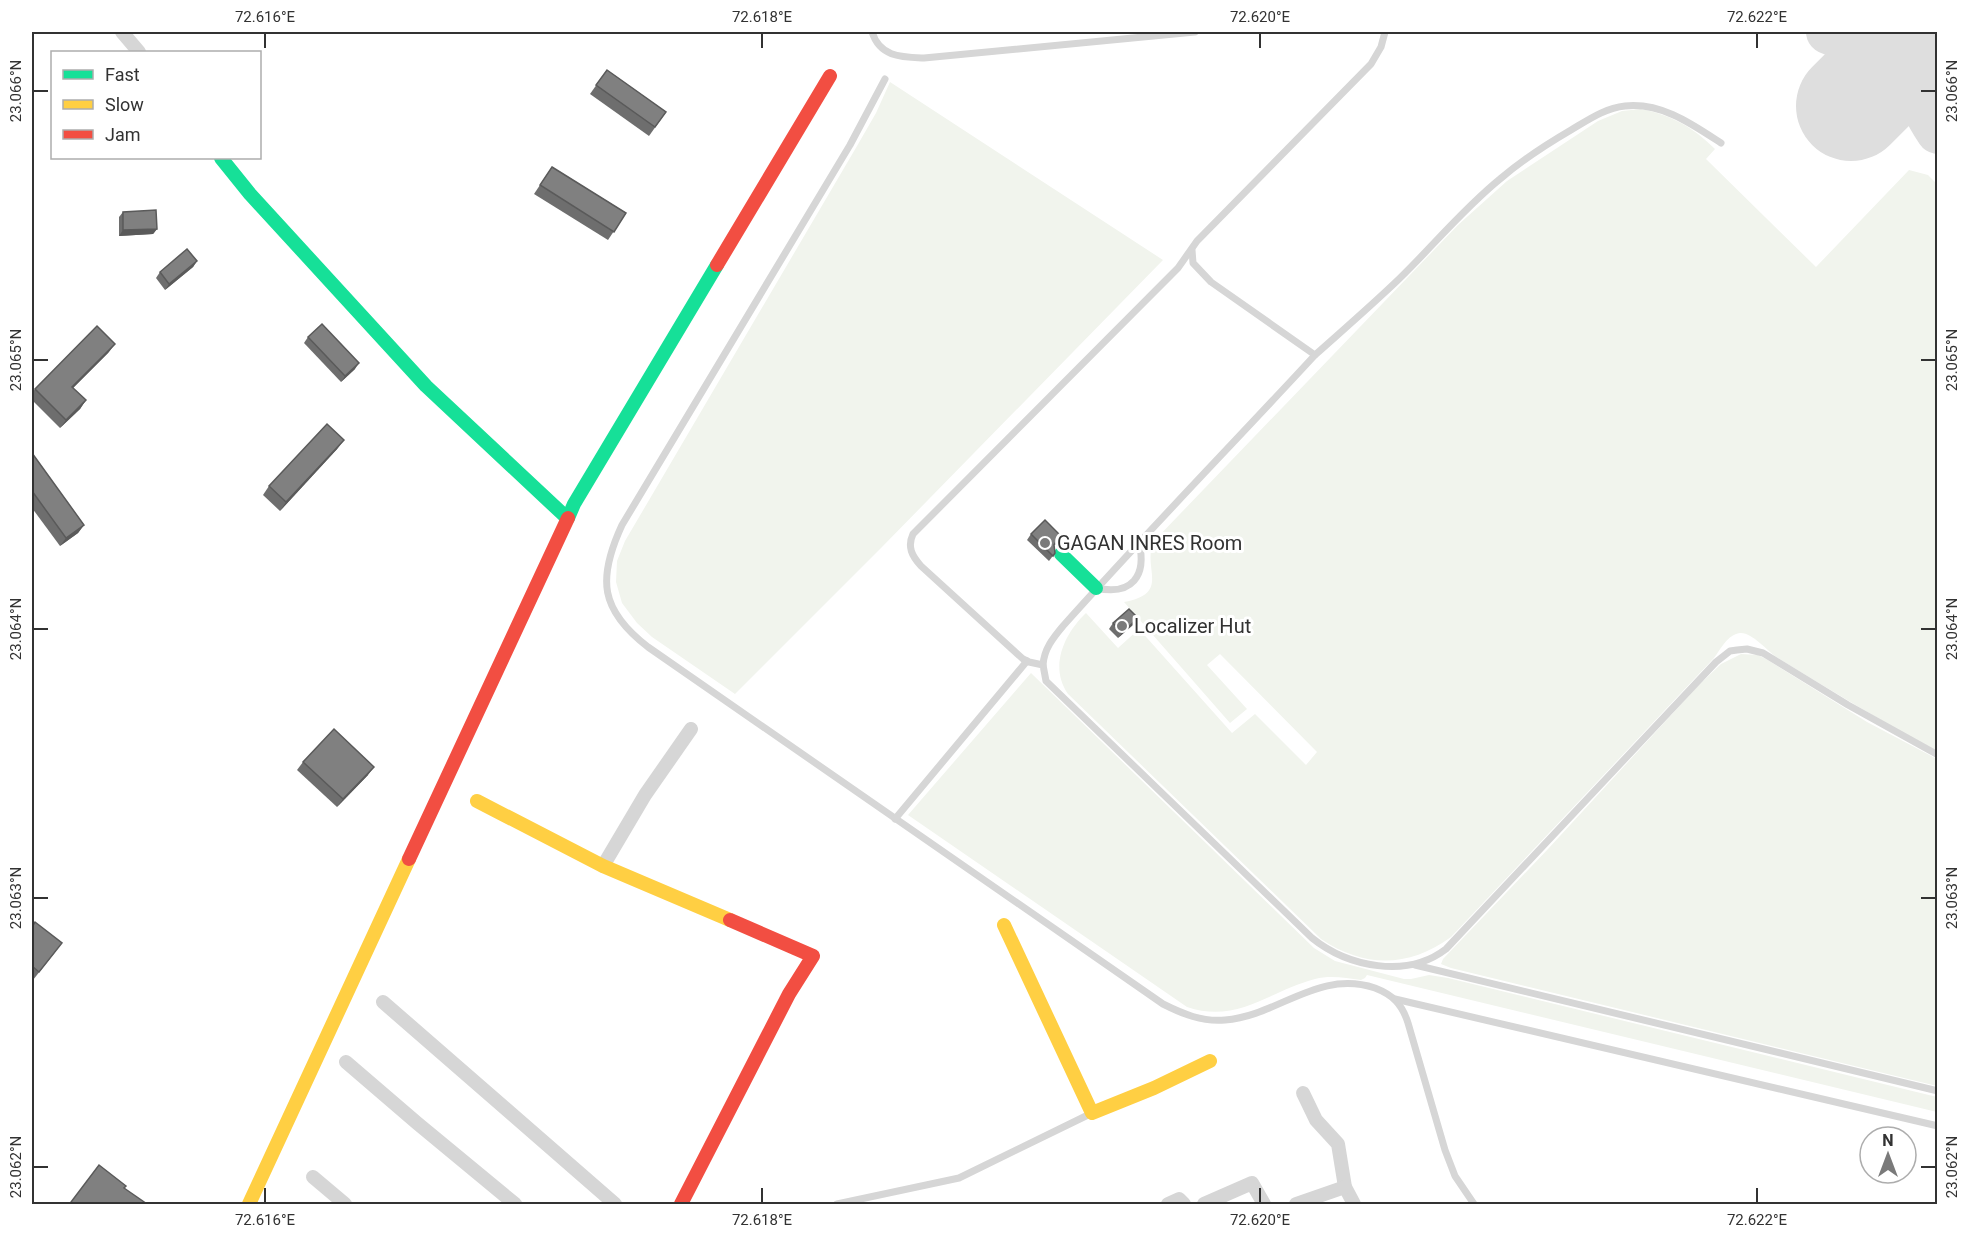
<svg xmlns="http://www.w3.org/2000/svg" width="1969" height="1236" font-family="Roboto,sans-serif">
  <rect width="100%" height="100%" fill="#fff"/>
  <g fill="#f1f4ed">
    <path d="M 890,82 L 1163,260 L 882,547 L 735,694 L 652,637 L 637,623 L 622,603 L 616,582 L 617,561 L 625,541 L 857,146 L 876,113 Z"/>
    <path d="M 1641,109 C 1671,115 1693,127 1715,149 L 1706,159 L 1816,267 L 1909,170 L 1928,175 L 1937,184 L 1937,751 C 1883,722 1830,690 1778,658 C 1767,651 1752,632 1740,633 C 1727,635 1721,649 1714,658 L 1451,937 C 1409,968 1364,968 1321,939 L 1068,694 C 1049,667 1064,634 1086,613 L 1118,648 L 1139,629 L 1232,733 L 1255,714 L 1306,765 L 1317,752 L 1220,654 L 1207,665 L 1247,709 L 1230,723 L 1124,602 C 1172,593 1141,568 1154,541 L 1458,225 L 1507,181 L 1598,121 L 1622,111 Z"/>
    <path d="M 1741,654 L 1758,655 L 1766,659 L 1867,722 L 1937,759 L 1937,1086 L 1451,968 L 1441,964 L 1443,959 L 1548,849 L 1697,687 L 1721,664 Z"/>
    <path d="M 1031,673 L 1314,948 L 1335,961 L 1404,979 L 1411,979 L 1429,975 L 1448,978 L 1937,1097 L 1937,1112 L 1367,975 L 1365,978 L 1361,980 C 1346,978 1330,975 1315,979 C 1269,991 1238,1024 1187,1007 L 908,815 Z"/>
  </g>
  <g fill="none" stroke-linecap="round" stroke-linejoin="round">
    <g stroke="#dedede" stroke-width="44">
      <path d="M 1828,32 C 1858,46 1888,46 1917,32"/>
      <path d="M 1932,32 C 1909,71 1913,95 1938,132"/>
    </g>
    <path stroke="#dedede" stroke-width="110" d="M 1851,106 L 1925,32"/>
    <g stroke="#d6d6d6" stroke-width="7">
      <path d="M 872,32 C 880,57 901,57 924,58 L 1195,32"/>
      <path d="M 1385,32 L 1381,47 L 1371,64 L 1197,241 L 1178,268 L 913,534 C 907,547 912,556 921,566 L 1023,659 L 1029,662 L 1043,665 L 1046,681 L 1312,938 C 1348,967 1407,979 1446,949 L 1716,662 L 1730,651 L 1737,650 L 1747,649 L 1763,653 L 1848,705 L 1938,755"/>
      <path d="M 885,79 L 850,145 L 622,525 C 597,579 600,610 648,647 L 1163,1004 C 1183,1014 1202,1022 1225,1020 C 1278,1016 1318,969 1375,988 C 1393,995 1402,1004 1408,1023 L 1445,1150 L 1455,1176 L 1474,1204"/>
      <path d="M 1192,250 L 1193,263 L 1211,282 L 1315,355 C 1343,330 1372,305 1399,279 C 1433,246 1463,209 1500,179 C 1521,161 1547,144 1571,130 C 1588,120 1605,108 1625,106 C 1661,102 1692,124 1721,143"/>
      <path d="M 1096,588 C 1132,596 1147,576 1139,542"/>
      <path d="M 1043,665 C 1044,649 1053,638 1063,626 C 1145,534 1231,446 1315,355"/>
      <path d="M 895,819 L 1027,661"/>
      <path d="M 1415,965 L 1938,1091"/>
      <path d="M 1395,999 L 1938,1126"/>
      <path d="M 837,1204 L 959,1178 L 1090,1114"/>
    </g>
    <g stroke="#d6d6d6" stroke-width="14">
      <path d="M 122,32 L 139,52"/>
      <path d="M 603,866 L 645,795 L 691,729"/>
      <path d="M 383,1002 L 615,1204"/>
      <path d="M 346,1062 L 417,1123 L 515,1204"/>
      <path d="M 1303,1093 L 1316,1120 L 1338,1144 L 1345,1187 L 1354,1204"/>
      <path d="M 313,1177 L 345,1204"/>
      <path d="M 1168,1204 L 1179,1199 L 1184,1204"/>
      <path d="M 1204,1204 L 1252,1183 L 1264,1204"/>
      <path d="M 1296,1204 L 1345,1187"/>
    </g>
    <g stroke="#16e098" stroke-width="14">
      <path d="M 221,158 L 250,194 L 426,386 L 567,518"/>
      <path d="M 568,518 L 574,504 L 717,265"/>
      <path d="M 1061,554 L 1096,588"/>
    </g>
    <g stroke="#ffcf43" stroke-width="14">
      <path d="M 477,801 L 603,866 L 730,920"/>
      <path d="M 1004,925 L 1092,1113 L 1154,1088 L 1210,1061"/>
      <path d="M 249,1204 L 409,859"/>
    </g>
    <g stroke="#f24e42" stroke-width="14">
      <path d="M 717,265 L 830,76"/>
      <path d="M 409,859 L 568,518"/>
      <path d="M 681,1204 L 789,994 L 813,956 L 730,920"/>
    </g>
  </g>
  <g fill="#6e6e6e">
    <path d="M 607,70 L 666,112 L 649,136 L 590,94 Z"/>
    <path d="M 552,167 L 626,213 L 608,240 L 534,194 Z"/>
    <path d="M 123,212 L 157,229 L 153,234 L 119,236 L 119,217 Z"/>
    <path d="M 197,261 L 193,267 L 165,290 L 156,278 L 160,272 Z"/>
    <path d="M 308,337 L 355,369 L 341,382 L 304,343 Z"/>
    <path d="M 109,352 L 73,388 L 86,400 L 80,409 L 60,428 L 32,400 L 32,393 L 35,389 Z"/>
    <path d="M 338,448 L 280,511 L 263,495 L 269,486 Z"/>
    <path d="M 32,453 L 84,525 L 78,533 L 60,546 L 32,508 Z"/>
    <path d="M 1031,534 L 1058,543 L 1054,545 L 1055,553 L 1049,561 L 1027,540 Z"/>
    <path d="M 1113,623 L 1134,624 L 1118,638 L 1109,629 Z"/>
    <path d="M 303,762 L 368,775 L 337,807 L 297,770 Z"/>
    <path d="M 32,927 L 56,951 L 33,980 L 32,979 Z"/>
  </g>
  <g fill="#5a5a5a">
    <path d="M 157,229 L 153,234 L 119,236 L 123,230 Z"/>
    <path d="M 197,261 L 193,267 L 165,290 L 169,284 Z"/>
    <path d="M 115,344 L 109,352 L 66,395 L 72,387 Z"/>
    <path d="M 359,363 L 355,369 L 341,382 L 345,376 Z"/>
    <path d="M 86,400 L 80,409 L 60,428 L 66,420 Z"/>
    <path d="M 344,440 L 338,448 L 280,511 L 286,502 Z"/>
    <path d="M 84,525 L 78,533 L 60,546 L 66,538 Z"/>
    <path d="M 1062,537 L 1058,543 L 1053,546 L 1057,540 Z"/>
    <path d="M 1138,618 L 1134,624 L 1118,638 L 1122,633 Z"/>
    <path d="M 374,767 L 368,775 L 337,807 L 343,799 Z"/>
  </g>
  <g fill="#808080" stroke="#5a5a5a" stroke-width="1.5">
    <path d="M 607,70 L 666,112 L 655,127 L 596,85 Z"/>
    <path d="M 552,167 L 626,213 L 614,232 L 540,185 Z"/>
    <path d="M 156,210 L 157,229 L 123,230 L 123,212 Z"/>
    <path d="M 187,249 L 197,261 L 169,284 L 160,272 Z"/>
    <path d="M 322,324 L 359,363 L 345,376 L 308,337 Z"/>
    <path d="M 97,326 L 115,344 L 72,387 L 86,400 L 66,420 L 35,389 Z"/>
    <path d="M 327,424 L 344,440 L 286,502 L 269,486 Z"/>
    <path d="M 32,453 L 84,525 L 66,538 L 32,491 Z"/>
    <path d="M 1045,520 L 1062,537 L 1057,540 L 1054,545 L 1055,553 L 1053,556 L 1031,534 Z"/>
    <path d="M 1129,609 L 1138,618 L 1122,633 L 1113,623 Z"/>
    <path d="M 334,729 L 374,767 L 343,799 L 303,762 Z"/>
    <path d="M 35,922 L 62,943 L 39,972 L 32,966 L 32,927 Z"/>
    <path d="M 99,1165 L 126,1186 L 124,1188 L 147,1204 L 74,1204 L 71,1202 Z"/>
  </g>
  <path fill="none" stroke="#323232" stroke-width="2" d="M 265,33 L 265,48M 762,33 L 762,48M 1260,33 L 1260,48M 1757,33 L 1757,48M 33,91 L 48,91M 1921,91 L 1936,91M 33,360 L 48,360M 1921,360 L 1936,360M 33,629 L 48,629M 1921,629 L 1936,629M 33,898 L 48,898M 1921,898 L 1936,898M 33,1167 L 48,1167M 1921,1167 L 1936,1167M 265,1188 L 265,1203M 762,1188 L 762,1203M 1260,1188 L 1260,1203M 1757,1188 L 1757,1203"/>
  <g fill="#7a7a7a" stroke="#fff" stroke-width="2">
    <circle cx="1045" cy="543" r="6"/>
    <circle cx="1122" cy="626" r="6"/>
  </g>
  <g text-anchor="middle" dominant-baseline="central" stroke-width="6" stroke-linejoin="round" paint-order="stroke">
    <g font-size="20" fill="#323232" stroke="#fff" text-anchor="start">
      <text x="1057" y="543">GAGAN INRES Room</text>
      <text x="1134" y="626">Localizer Hut</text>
    </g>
  </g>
  <rect width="1969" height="1236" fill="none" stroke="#ffffff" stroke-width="66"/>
  <rect x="51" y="51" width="210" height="108" fill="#ffffff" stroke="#adadad" stroke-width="1.5"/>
  <rect x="63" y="70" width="30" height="9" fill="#16e098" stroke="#adadad" stroke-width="1.5"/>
  <text x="105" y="81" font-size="18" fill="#323232">Fast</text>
  <rect x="63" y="100" width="30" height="9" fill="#ffcf43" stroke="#adadad" stroke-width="1.5"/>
  <text x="105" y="111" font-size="18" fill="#323232">Slow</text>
  <rect x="63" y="130" width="30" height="9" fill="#f24e42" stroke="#adadad" stroke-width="1.5"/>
  <text x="105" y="141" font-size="18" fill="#323232">Jam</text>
  <g transform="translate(1888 1155)"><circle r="28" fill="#ffffff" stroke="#adadad" stroke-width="1.5"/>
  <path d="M0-4.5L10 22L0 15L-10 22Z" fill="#7a7a7a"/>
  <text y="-9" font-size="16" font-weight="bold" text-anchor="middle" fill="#323232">N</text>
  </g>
  <rect x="33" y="33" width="1903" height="1170" fill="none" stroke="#323232" stroke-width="2"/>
  <g font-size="15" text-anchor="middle" fill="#323232">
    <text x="265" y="22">72.616°E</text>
    <text x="762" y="22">72.618°E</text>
    <text x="1260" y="22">72.620°E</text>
    <text x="1757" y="22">72.622°E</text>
    <text transform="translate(16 91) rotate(-90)" y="5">23.066°N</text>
    <text transform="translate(1952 91) rotate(-90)" y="5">23.066°N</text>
    <text transform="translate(16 360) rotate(-90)" y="5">23.065°N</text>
    <text transform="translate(1952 360) rotate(-90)" y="5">23.065°N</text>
    <text transform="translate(16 629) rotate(-90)" y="5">23.064°N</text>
    <text transform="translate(1952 629) rotate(-90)" y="5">23.064°N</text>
    <text transform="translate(16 898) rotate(-90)" y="5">23.063°N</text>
    <text transform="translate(1952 898) rotate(-90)" y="5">23.063°N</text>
    <text transform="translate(16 1167) rotate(-90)" y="5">23.062°N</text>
    <text transform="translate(1952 1167) rotate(-90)" y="5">23.062°N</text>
    <text x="265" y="1225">72.616°E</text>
    <text x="762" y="1225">72.618°E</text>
    <text x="1260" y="1225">72.620°E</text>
    <text x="1757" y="1225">72.622°E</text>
  </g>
</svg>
